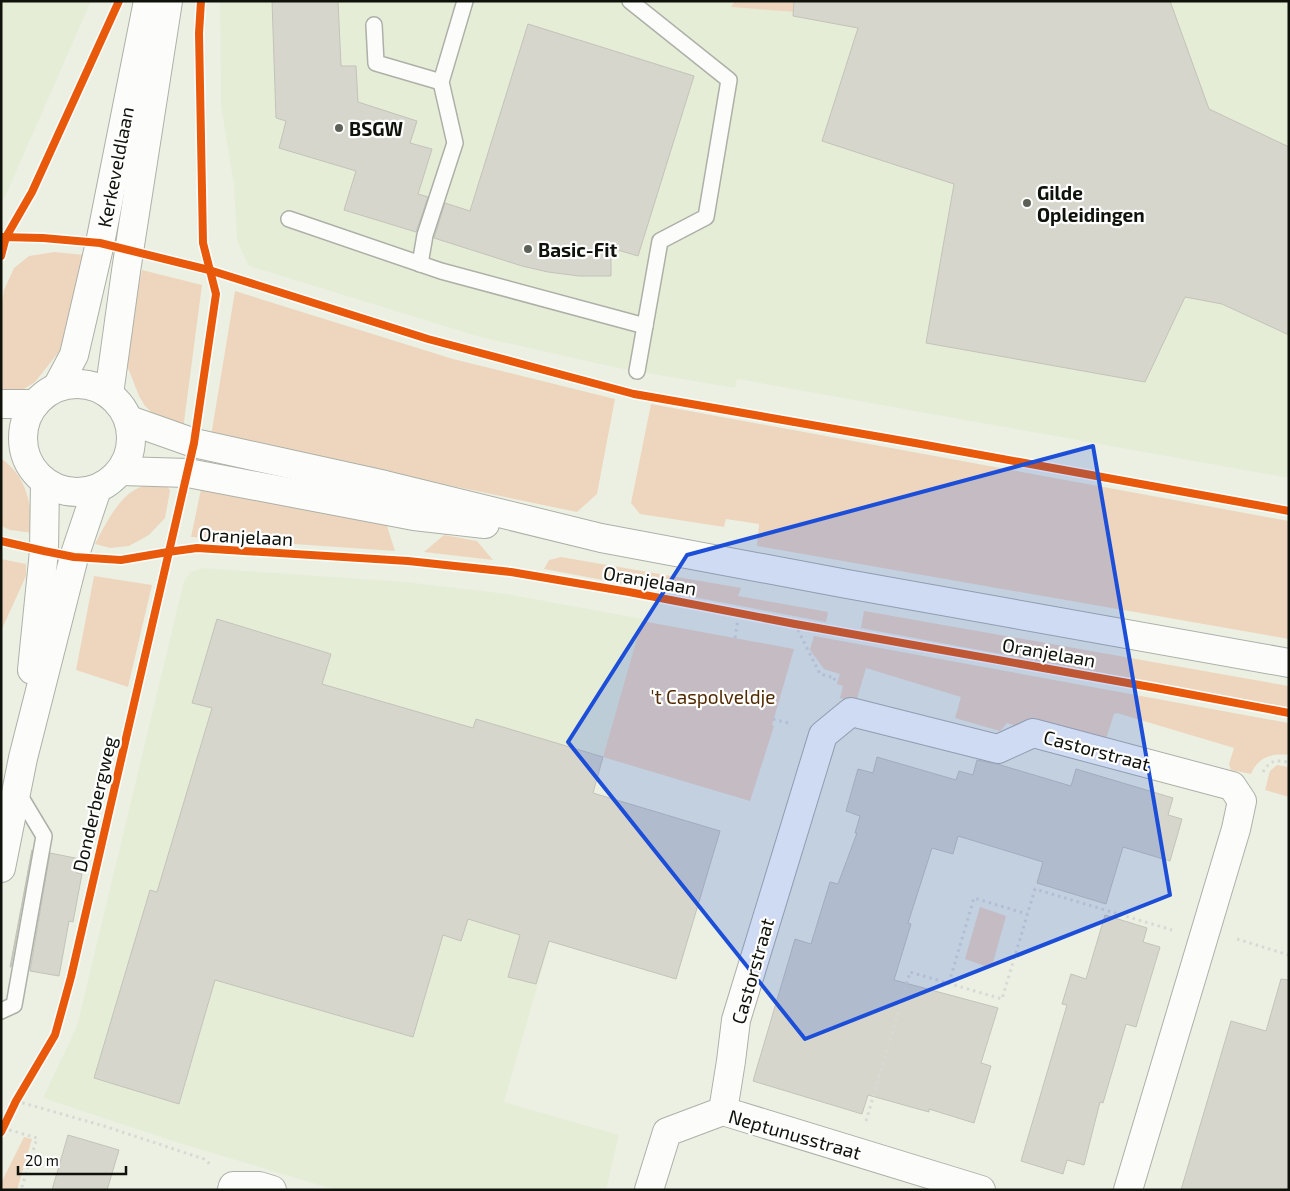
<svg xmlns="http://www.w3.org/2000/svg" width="1290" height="1191" font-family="'Exo 2',sans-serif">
  <rect width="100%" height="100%" fill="#ecf0e3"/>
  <g fill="#e5edd7">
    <path d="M 1,1 L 91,1 L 4,199 L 1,201 Z"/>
    <path d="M 220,1 L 1289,1 L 1289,478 L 737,379 L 735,388 L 618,368 L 480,337 L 249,266 L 237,241 L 234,185 L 221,106 Z"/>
    <path d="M 203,568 L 406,582 L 507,594 L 643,619 L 504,1102 L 619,1135 L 606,1190 L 336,1190 L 179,1143 L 43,1098 L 77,1026 L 184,581 L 191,572 Z"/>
  </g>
  <g fill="#eed6be">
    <path d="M 735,1 L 821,1 L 796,12 L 731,7 Z"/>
    <path d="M 54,252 L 85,255 L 62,348 L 35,382 L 24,389 L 9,392 L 1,391 L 1,308 L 4,290 L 14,268 L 29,256 Z"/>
    <path d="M 142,270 L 202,285 L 183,430 L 163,423 L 145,406 L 139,396 L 128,368 L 127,330 Z"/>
    <path d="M 235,291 L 453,359 L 615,399 L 597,494 L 577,512 L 211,436 Z"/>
    <path d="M 651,404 L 1289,521 L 1289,639 L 757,546 L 759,524 L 726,519 L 724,527 L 640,514 L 631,503 Z"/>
    <path d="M 1,458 C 5,462 10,465 13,469 C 29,486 31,511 33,533 L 10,530 L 1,526 Z"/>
    <path d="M 167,485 L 170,491 L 165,518 L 149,535 L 129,546 L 110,548 L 95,544 C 105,525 121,491 144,486 C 151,484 160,485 167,485 Z"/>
    <path d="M 201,489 L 386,523 L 395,551 L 191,537 Z"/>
    <path d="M 444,535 L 477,541 L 493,560 L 424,552 Z"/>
    <path d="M 561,557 L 741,588 L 738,596 L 828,612 L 826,622 L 544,569 L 549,560 Z"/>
    <path d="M 1,559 L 26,564 L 26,576 L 1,631 Z"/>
    <path d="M 94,576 L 152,585 L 128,687 L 76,670 Z"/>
    <path d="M 864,611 L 1289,686 L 1289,708 L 861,628 Z"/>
    <path d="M 642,621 L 794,649 L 772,725 L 774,726 L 750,801 L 603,757 Z"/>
    <path d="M 814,636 L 1289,723 L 1289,755 C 1271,753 1258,757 1251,774 L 1231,770 L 1229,764 L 1234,748 L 1117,713 L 1114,714 L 1104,745 L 1093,748 L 1007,723 L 1000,731 L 955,718 L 961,697 L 866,668 L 856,702 L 840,698 L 843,686 L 837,684 L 840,674 L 824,669 L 810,650 Z"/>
    <path d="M 1277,765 L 1289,767 L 1289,797 L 1265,790 L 1270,771 Z"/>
    <path d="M 980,907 L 1006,916 L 992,966 L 988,967 L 965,959 Z"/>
    <path d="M 24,1137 L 32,1139 L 17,1190 L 1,1190 L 1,1183 Z"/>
  </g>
  <g fill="#d6d6cc" stroke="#c3c3b9">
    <path d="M 272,1 L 338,1 L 341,66 L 356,66 L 358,102 L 417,121 L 410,143 L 432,149 L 418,194 L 428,197 L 416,232 L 344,210 L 356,171 L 279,148 L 286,121 L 276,118 Z"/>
    <path d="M 794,1 L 1170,1 L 1209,109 L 1289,147 L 1289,335 L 1222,304 L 1185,297 L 1145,382 L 926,343 L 954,184 L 822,141 L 858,28 L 793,16 Z"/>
    <path d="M 528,24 L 694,76 L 638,256 L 611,248 L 611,276 L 579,276 L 548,272 L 522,266 L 434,238 L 445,203 L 470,211 Z"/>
    <path d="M 217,619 L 331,654 L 322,684 L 473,728 L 476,719 L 603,757 L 593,793 L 720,831 L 676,979 L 549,941 L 536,984 L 508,977 L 520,935 L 468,919 L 461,941 L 443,935 L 413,1037 L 215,980 L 179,1104 L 94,1078 L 150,890 L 157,892 L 212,708 L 192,703 Z"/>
    <path d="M 877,757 L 956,780 L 959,771 L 973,775 L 977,760 L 997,764 L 1071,786 L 1076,769 L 1173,798 L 1168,815 L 1182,819 L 1170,861 L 1123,847 L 1106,904 L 1037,883 L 1043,862 L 958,836 L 953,854 L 932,848 L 908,923 L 911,924 L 894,980 L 998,1008 L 981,1063 L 991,1066 L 974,1123 L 929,1109 L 929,1112 L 868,1095 L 862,1114 L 753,1081 L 795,939 L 811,944 L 830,882 L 838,884 L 857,833 L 855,833 L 860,816 L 846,811 L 858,769 L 873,773 Z"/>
    <path d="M 32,850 L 11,967 L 10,967 Z"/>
    <path d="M 50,853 L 80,859 L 77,873 L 82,874 L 73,922 L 69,921 L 59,976 L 30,971 Z"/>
    <path d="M 1105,915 L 1147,928 L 1143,942 L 1160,947 L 1136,1027 L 1126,1024 L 1103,1103 L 1100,1102 L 1084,1165 L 1067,1160 L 1063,1174 L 1021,1161 L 1067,1005 L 1062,1004 L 1071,974 L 1086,979 Z"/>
    <path d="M 1281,979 L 1289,980 L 1289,1190 L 1181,1190 L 1231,1021 L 1266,1031 Z"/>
    <path d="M 68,1135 L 119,1150 L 107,1190 L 52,1190 Z"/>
  </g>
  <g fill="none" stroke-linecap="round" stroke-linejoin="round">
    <g stroke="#adb0a7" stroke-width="18">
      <g id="service">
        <path d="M 630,1 L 729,80 L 706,217 L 660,241 L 637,371"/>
        <path d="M 374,25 L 376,63 L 441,82"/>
        <path d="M 289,219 L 441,271 L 645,326"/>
        <path d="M 420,264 L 425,235 L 455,143 L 441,82 L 465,1"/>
        <path d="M 1,1011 L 14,1005 L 44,836 L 17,791"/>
      </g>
    </g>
    <g stroke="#adb0a7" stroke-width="30">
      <g id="minor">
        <path d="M 57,387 L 74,355 L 100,243 L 148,1"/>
        <path d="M 109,394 L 126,271 L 168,1"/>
        <path d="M 32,670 L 44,551 L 45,482"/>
        <path d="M 1,868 L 23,758 L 74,557 L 97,489"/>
        <path d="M 723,1111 L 731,1061 L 736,1020 L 823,735 L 851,712 L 998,749 L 1033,733 L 1232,786 L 1242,801 L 1236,829 L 1128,1190"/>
        <path d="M 232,1190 L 233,1186 L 259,1186 L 272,1190"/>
        <path d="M 649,1190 L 667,1132 L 723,1111 L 981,1190"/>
      </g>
    </g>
    <g stroke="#adb0a7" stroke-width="30">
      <g id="tertiary">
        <circle cx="77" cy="438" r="54"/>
        <path d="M 1,404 L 35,404"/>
        <path d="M 129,420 L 194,443 L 385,485 L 601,538 L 847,584 L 1289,663"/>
        <path d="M 121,471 L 188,473 L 414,516 L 485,524"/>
      </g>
    </g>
    <g stroke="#d8d9d5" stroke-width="3" stroke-dasharray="2.5 4" stroke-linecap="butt">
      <path d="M 795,624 L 820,674 L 835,678 L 832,684"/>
      <path d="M 735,638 L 739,613"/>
      <path d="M 773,719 L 792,724"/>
      <path d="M 1263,772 C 1270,760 1275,760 1289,762"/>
      <path d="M 1237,939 L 1289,955"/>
      <path d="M 949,983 L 974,898 L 1027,914"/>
      <path d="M 16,1101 L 104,1126 L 204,1159 L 211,1165"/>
      <path d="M 866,1121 L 910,972 L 1002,999 L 1035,889 L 1172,930"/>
      <path d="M 3,1128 L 37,1138 L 21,1190"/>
    </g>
    <use href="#service" stroke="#fcfdfb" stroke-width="15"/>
    <use href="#minor" stroke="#fcfdfb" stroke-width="28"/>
    <use href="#tertiary" stroke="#fcfdfb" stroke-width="28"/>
    <g stroke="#fefefe" stroke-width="11">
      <g id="cycleway">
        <path d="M 1,237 L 43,238 L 100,243 L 209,270 L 428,339 L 634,394 L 915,443 L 1289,511"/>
        <path d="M 1,256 L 6,237 L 32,192 L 119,1"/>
        <path d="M 1,541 L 44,551 L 74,557 L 121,560 L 168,552 L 197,548 L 408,561 L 511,572 L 629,592 L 795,624 L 1156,688 L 1289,713"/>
        <path d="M 1,1132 L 16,1101 L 55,1035 L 71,977 L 194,443 L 216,294 L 203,243 L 199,33 L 201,1"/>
      </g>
    </g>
    <use href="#cycleway" stroke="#e8590c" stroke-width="8"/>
  </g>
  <path fill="#1d4ed8" fill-opacity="0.2" stroke="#1d4ed8" stroke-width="4" stroke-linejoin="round" d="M 1093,446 L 1170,895 L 805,1039 L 568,742 L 687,555 Z"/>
  <g fill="#5c6056" stroke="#fefefe" stroke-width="2">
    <circle cx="339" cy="128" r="5"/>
    <circle cx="1027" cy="203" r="5"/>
    <circle cx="528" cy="249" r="5"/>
  </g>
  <g text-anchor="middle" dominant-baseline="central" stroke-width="4.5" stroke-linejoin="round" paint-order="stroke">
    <g font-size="19" font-weight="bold" fill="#0f120a" stroke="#fefefe" text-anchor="start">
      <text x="349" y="128">BSGW</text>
      <text x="1037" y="192">Gilde<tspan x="1037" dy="22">Opleidingen</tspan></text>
      <text x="538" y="249">Basic-Fit</text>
    </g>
    <g font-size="19" fill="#0f120a" stroke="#fefefe">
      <text transform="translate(115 167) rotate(-79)">Kerkeveldlaan</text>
      <text transform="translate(246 536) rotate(3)">Oranjelaan</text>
      <text transform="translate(650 580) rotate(10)">Oranjelaan</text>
      <text transform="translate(1049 652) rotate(10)">Oranjelaan</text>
      <text transform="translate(1097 750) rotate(15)">Castorstraat</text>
      <text transform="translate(94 804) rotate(-77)">Donderbergweg</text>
      <text transform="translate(752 971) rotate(-74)">Castorstraat</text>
      <text transform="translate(795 1134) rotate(16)">Neptunusstraat</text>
    </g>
    <g font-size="19" fill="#522a01" stroke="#fefefe">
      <text x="713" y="696">'t Caspolveldje</text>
    </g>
  </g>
  <rect width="1290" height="1191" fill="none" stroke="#0f120a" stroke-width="5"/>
  <path d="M18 1166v8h108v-8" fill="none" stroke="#0f120a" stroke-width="2.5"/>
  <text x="25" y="1166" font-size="15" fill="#0f120a" stroke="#fefefe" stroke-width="4" paint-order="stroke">20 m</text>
</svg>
